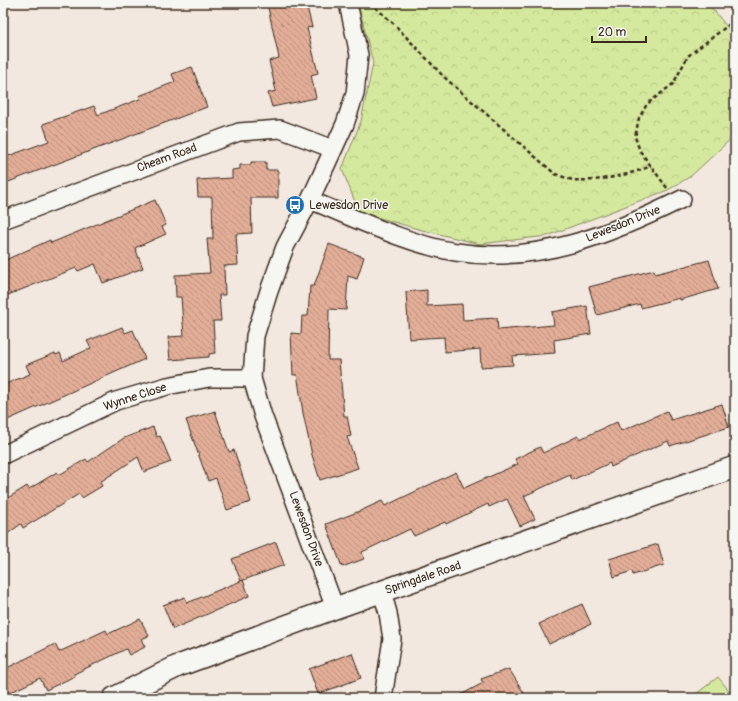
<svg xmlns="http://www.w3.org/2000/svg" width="738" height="701" font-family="Pangolin,sans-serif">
  <defs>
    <pattern id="park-crowns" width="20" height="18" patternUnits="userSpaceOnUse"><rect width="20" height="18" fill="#d4e99d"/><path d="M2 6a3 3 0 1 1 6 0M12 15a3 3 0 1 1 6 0" fill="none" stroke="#b7c887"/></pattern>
    <pattern id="building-back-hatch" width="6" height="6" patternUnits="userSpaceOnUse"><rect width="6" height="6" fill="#e3ae98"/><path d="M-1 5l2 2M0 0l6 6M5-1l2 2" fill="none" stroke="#b98e7b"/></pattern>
  </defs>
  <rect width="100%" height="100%" fill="#f2e8e0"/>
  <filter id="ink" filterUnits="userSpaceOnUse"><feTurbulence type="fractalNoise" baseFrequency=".025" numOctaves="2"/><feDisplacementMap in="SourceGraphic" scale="8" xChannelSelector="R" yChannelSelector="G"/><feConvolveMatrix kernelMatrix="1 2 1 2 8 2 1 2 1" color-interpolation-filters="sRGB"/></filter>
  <g filter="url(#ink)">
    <path fill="#d4e99d" stroke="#888a5e" d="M 718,677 L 735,698 L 691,698 Z"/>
    <path fill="url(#park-crowns)" stroke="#888a5e" d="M 358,3 L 708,3 L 735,37 L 735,135 L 691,176 L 668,190 L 547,236 L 480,244 L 418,229 L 359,212 L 342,169 L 361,121 L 373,63 Z"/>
    <g fill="url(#building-back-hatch)" stroke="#3b2a1e">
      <path d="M 267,3 L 306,3 L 312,27 L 307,28 L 318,73 L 311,75 L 316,98 L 272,107 L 268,93 L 276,91 L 269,61 L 279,58 Z"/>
      <path d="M 192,67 L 207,107 L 3,184 L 3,158 L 49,141 L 43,124 L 94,106 L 98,115 L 140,99 L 139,96 L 175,82 L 172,74 Z"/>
      <path d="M 251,162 L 266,162 L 266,170 L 278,170 L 278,198 L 251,198 L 252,233 L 236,234 L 238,265 L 224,266 L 225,295 L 219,295 L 221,321 L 213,321 L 215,353 L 209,354 L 209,357 L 170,360 L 168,337 L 184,336 L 181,297 L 176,297 L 175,275 L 210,273 L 207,239 L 213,239 L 212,197 L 198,197 L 197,180 L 232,178 L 232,170 L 240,169 L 240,165 L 251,165 Z"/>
      <path d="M 155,200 L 166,225 L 162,227 L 166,234 L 135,248 L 143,268 L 103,283 L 95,264 L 78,271 L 76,268 L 3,297 L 3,261 L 50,240 L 51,243 Z"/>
      <path d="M 329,244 L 364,257 L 357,279 L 348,276 L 346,310 L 329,309 L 328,360 L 339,360 L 344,416 L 347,416 L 351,436 L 347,437 L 358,468 L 320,480 L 312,455 L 303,413 L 298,380 L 297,375 L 293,375 L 291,333 L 301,334 L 302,316 L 308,316 L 310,286 L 314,286 Z"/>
      <path d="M 709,260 L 718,289 L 680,300 L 680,298 L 641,308 L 640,304 L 597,315 L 589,287 L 654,270 L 655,274 Z"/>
      <path d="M 427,290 L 427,306 L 462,304 L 463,320 L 497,318 L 498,330 L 554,325 L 552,312 L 587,306 L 591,334 L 554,340 L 555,353 L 512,356 L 513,365 L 481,367 L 480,349 L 445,352 L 444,337 L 409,339 L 406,292 Z"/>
      <path d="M 122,327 L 125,333 L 133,330 L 145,359 L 3,422 L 3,385 L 30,374 L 26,365 L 55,353 L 56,355 L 60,353 L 63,361 L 91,348 L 87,341 Z"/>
      <path d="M 722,404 L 729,427 L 670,446 L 668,441 L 611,467 L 610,463 L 572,480 L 570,475 L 524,496 L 535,519 L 520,526 L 507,499 L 489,507 L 488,504 L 446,524 L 445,522 L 414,536 L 410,529 L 362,552 L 364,559 L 342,567 L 326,524 L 360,511 L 382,501 L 385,506 L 456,472 L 464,488 L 518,464 L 515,459 L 540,447 L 543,453 L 578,436 L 580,439 L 617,422 L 621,431 L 667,411 L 671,420 Z"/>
      <path d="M 215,411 L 229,452 L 234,450 L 251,502 L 227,510 L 216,478 L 208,481 L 186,420 Z"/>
      <path d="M 153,427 L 157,437 L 160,436 L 171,462 L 144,472 L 138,457 L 100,482 L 102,486 L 82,498 L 79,494 L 23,528 L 21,524 L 3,537 L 3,501 L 27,486 L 29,489 L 57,472 L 59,475 L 86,459 L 88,462 L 124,438 Z"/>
      <path d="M 276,542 L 284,565 L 241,581 L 232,559 Z"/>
      <path d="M 658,544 L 664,565 L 633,575 L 632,571 L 614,577 L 609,559 Z"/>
      <path d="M 243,580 L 249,596 L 173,629 L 163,605 L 185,597 L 187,603 Z"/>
      <path d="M 582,604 L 591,624 L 549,644 L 539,624 Z"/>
      <path d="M 140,619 L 149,636 L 141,639 L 145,647 L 129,655 L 126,649 L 74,674 L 75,676 L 46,690 L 40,678 L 3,696 L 3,670 L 55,644 L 59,652 L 106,630 L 108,634 Z"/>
      <path d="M 352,653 L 361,678 L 318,694 L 309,669 Z"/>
      <path d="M 509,669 L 524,693 L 516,698 L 455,698 L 483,683 L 481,679 Z"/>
    </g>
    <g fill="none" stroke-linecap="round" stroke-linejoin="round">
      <g stroke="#3b2a1e" stroke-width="20">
        <g id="minor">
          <path d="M 310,200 C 354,218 410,245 456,252 C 536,265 612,234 682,199"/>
          <path d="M 3,220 L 239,132 L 280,129 L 333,149"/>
          <path d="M 3,455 L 116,401 L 167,386 L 209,378 L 252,378"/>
          <path d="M 382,592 L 388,613 L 392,639 L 383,698"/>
          <path d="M 335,608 L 263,416 L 252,378 L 255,336 L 269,291 L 285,247 L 310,200 L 345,124 L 355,94 L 359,55 L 348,3"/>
        </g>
      </g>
      <g stroke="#3b2a1e" stroke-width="24">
        <path id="tertiary" d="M 114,698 L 178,666 L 335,608 L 735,467"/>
      </g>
      <g stroke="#3b2a1e" stroke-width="2.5" stroke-dasharray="4 3" stroke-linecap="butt">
        <path d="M 370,3 L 393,23 L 444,77 L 555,174 C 561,176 568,179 573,180 C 598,182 629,175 651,166"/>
        <path d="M 667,188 L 640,151 L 635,137 L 639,118 L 647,104 L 673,84 L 688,56 L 735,20"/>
      </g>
      <use href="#minor" stroke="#f6f6f2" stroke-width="17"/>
      <use href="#tertiary" stroke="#f6f6f2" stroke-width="21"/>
    </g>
  </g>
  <defs>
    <g id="bus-disc" transform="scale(1)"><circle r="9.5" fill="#1f6fb2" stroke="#f6f6f2"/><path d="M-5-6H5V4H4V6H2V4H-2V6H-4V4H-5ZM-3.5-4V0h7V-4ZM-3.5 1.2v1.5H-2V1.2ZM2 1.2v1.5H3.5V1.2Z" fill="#fff"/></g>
  </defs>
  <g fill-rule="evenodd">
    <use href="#bus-disc" x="295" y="205"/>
  </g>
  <g text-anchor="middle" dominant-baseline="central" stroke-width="3" stroke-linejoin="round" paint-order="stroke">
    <g font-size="12" fill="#3b2a1e" stroke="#f6f6f2">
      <text transform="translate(167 158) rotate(-20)">Cheam Road</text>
      <text transform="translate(623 224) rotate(-22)">Lewesdon Drive</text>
      <text transform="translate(135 397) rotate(-18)">Wynne Close</text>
      <text transform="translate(306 529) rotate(70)">Lewesdon Drive</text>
      <text transform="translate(423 578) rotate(-19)">Springdale Road</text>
    </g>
    <g font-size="12" fill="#3b2a1e" stroke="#f6f6f2" text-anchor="start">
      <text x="309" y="205">Lewesdon Drive</text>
    </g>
  </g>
  <rect width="738" height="701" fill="none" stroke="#f6f6f2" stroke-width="16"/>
  <rect x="8" y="8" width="722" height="685" fill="none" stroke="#3b2a1e" stroke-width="1.5" filter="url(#ink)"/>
  <path d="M592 36v6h54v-6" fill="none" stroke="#3b2a1e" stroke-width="2"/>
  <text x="598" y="36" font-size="12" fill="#3b2a1e" stroke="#f6f6f2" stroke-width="3" paint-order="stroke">20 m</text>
</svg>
